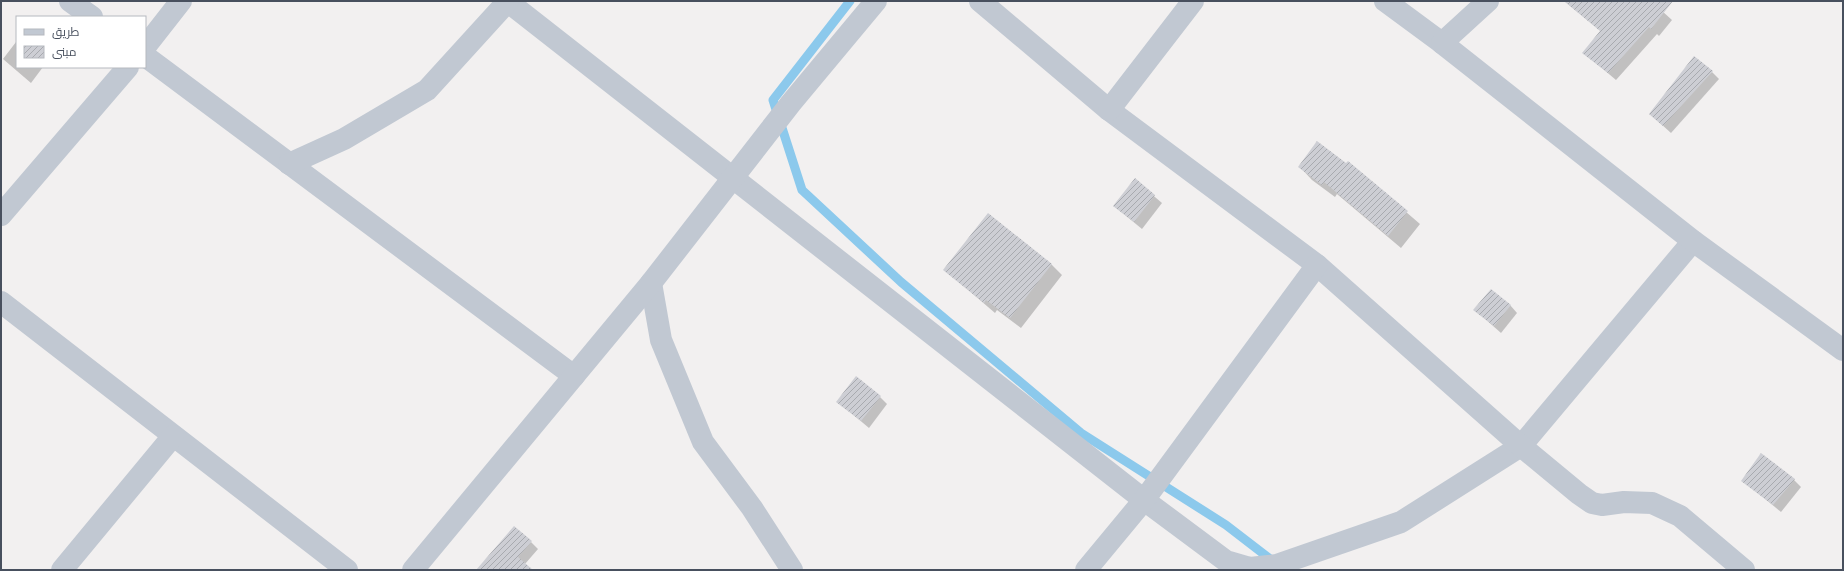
<svg xmlns="http://www.w3.org/2000/svg" width="1844" height="571" font-family="Inter,Cairo,sans-serif">
  <defs>
    <pattern id="building-hatch" width="6" height="6" patternUnits="userSpaceOnUse"><rect width="6" height="6" fill="#cdced4"/><path d="M-1 1l2-2M0 6l6-6M5 7l2-2" fill="none" stroke="#a8aaaf"/></pattern>
  </defs>
  <rect width="100%" height="100%" fill="#f2f0f0"/>
  <g fill="#0003">
    <path d="M 1564,1 L 1651,1 L 1672,20 L 1659,36 L 1657,34 L 1616,80 L 1584,53 L 1601,31 Z"/>
    <path d="M 16,42 L 17,67 L 43,67 L 31,83 L 3,59 Z"/>
    <path d="M 1712,72 L 1719,79 L 1671,133 L 1650,114 Z"/>
    <path d="M 1348,162 L 1420,224 L 1401,248 L 1337,194 L 1335,197 L 1312,180 L 1300,167 L 1347,164 Z"/>
    <path d="M 1135,180 L 1162,203 L 1142,229 L 1114,206 Z"/>
    <path d="M 988,214 L 1052,265 L 1062,275 L 1021,328 L 997,310 L 995,313 L 945,270 Z"/>
    <path d="M 1510,305 L 1517,313 L 1501,333 L 1475,310 Z"/>
    <path d="M 880,397 L 887,404 L 869,428 L 838,402 Z"/>
    <path d="M 1742,480 L 1794,480 L 1801,487 L 1781,512 Z"/>
    <path d="M 531,542 L 538,549 L 525,564 L 532,570 L 477,570 Z"/>
  </g>
  <g fill="none" stroke-linecap="round" stroke-linejoin="round">
    <path stroke="#8cc9ec" stroke-width="9" d="M 850,1 L 773,100 L 802,190 L 901,282 L 1081,433 L 1226,525 L 1274,562"/>
  </g>
  <g fill="url(#building-hatch)">
    <path d="M 1564,1 L 1673,1 L 1651,29 L 1649,27 L 1608,73 L 1582,53 L 1600,31 Z"/>
    <path d="M 1694,56 L 1713,71 L 1663,126 L 1649,114 Z"/>
    <path d="M 1317,141 L 1346,163 L 1348,161 L 1408,211 L 1388,236 L 1324,182 L 1322,185 L 1298,167 Z"/>
    <path d="M 1135,178 L 1155,195 L 1134,222 L 1113,206 Z"/>
    <path d="M 988,213 L 1052,264 L 1010,318 L 986,300 L 984,303 L 943,270 Z"/>
    <path d="M 1491,289 L 1511,305 L 1494,326 L 1473,310 Z"/>
    <path d="M 856,376 L 881,396 L 861,421 L 836,402 Z"/>
    <path d="M 1761,453 L 1795,479 L 1773,505 L 1741,481 Z"/>
    <path d="M 514,526 L 532,541 L 518,557 L 533,570 L 476,570 Z"/>
  </g>
  <g fill="none" stroke-linecap="round" stroke-linejoin="round">
    <g stroke="#c1c8d2" stroke-width="22">
      <path d="M 70,1 L 92,17"/>
      <path d="M 507,1 L 1144,500 L 1226,561 L 1250,568 L 1277,565 L 1401,522 L 1521,446 L 1693,241"/>
      <path d="M 980,1 L 1109,110 L 1317,265 L 1521,446 L 1579,494 L 1592,503 L 1602,505 L 1624,502 L 1652,503 L 1680,516 L 1744,570"/>
      <path d="M 1385,1 L 1442,43 L 1693,241 L 1843,350"/>
      <path d="M 1442,43 L 1488,1"/>
      <path d="M 145,47 L 181,1"/>
      <path d="M 145,56 L 574,376"/>
      <path d="M 1109,110 L 1193,1"/>
      <path d="M 289,164 L 344,139 L 427,90 L 508,1"/>
      <path d="M 1,215 L 128,67"/>
      <path d="M 651,283 L 661,340 L 703,442 L 752,508 L 792,570"/>
      <path d="M 1,302 L 347,570"/>
      <path d="M 62,570 L 173,436"/>
      <path d="M 413,570 L 651,283 L 791,103 L 876,1"/>
      <path d="M 1086,570 L 1144,500 L 1317,265"/>
    </g>
  </g>
  <rect width="1844" height="571" fill="none" stroke="#48505e" stroke-width="4"/>
  <rect x="16" y="16" width="130" height="52" fill="#ffffff" stroke="#b6b9bf"/>
  <rect x="24" y="29" width="20" height="6" fill="#c1c8d2" stroke="#b6b9bf"/>
  <text x="52" y="36" font-size="12" fill="#48505e">طريق</text>
  <rect x="24" y="46" width="20" height="12" fill="url(#building-hatch)" stroke="#b6b9bf"/>
  <text x="52" y="56" font-size="12" fill="#48505e">مبنى</text>
</svg>
